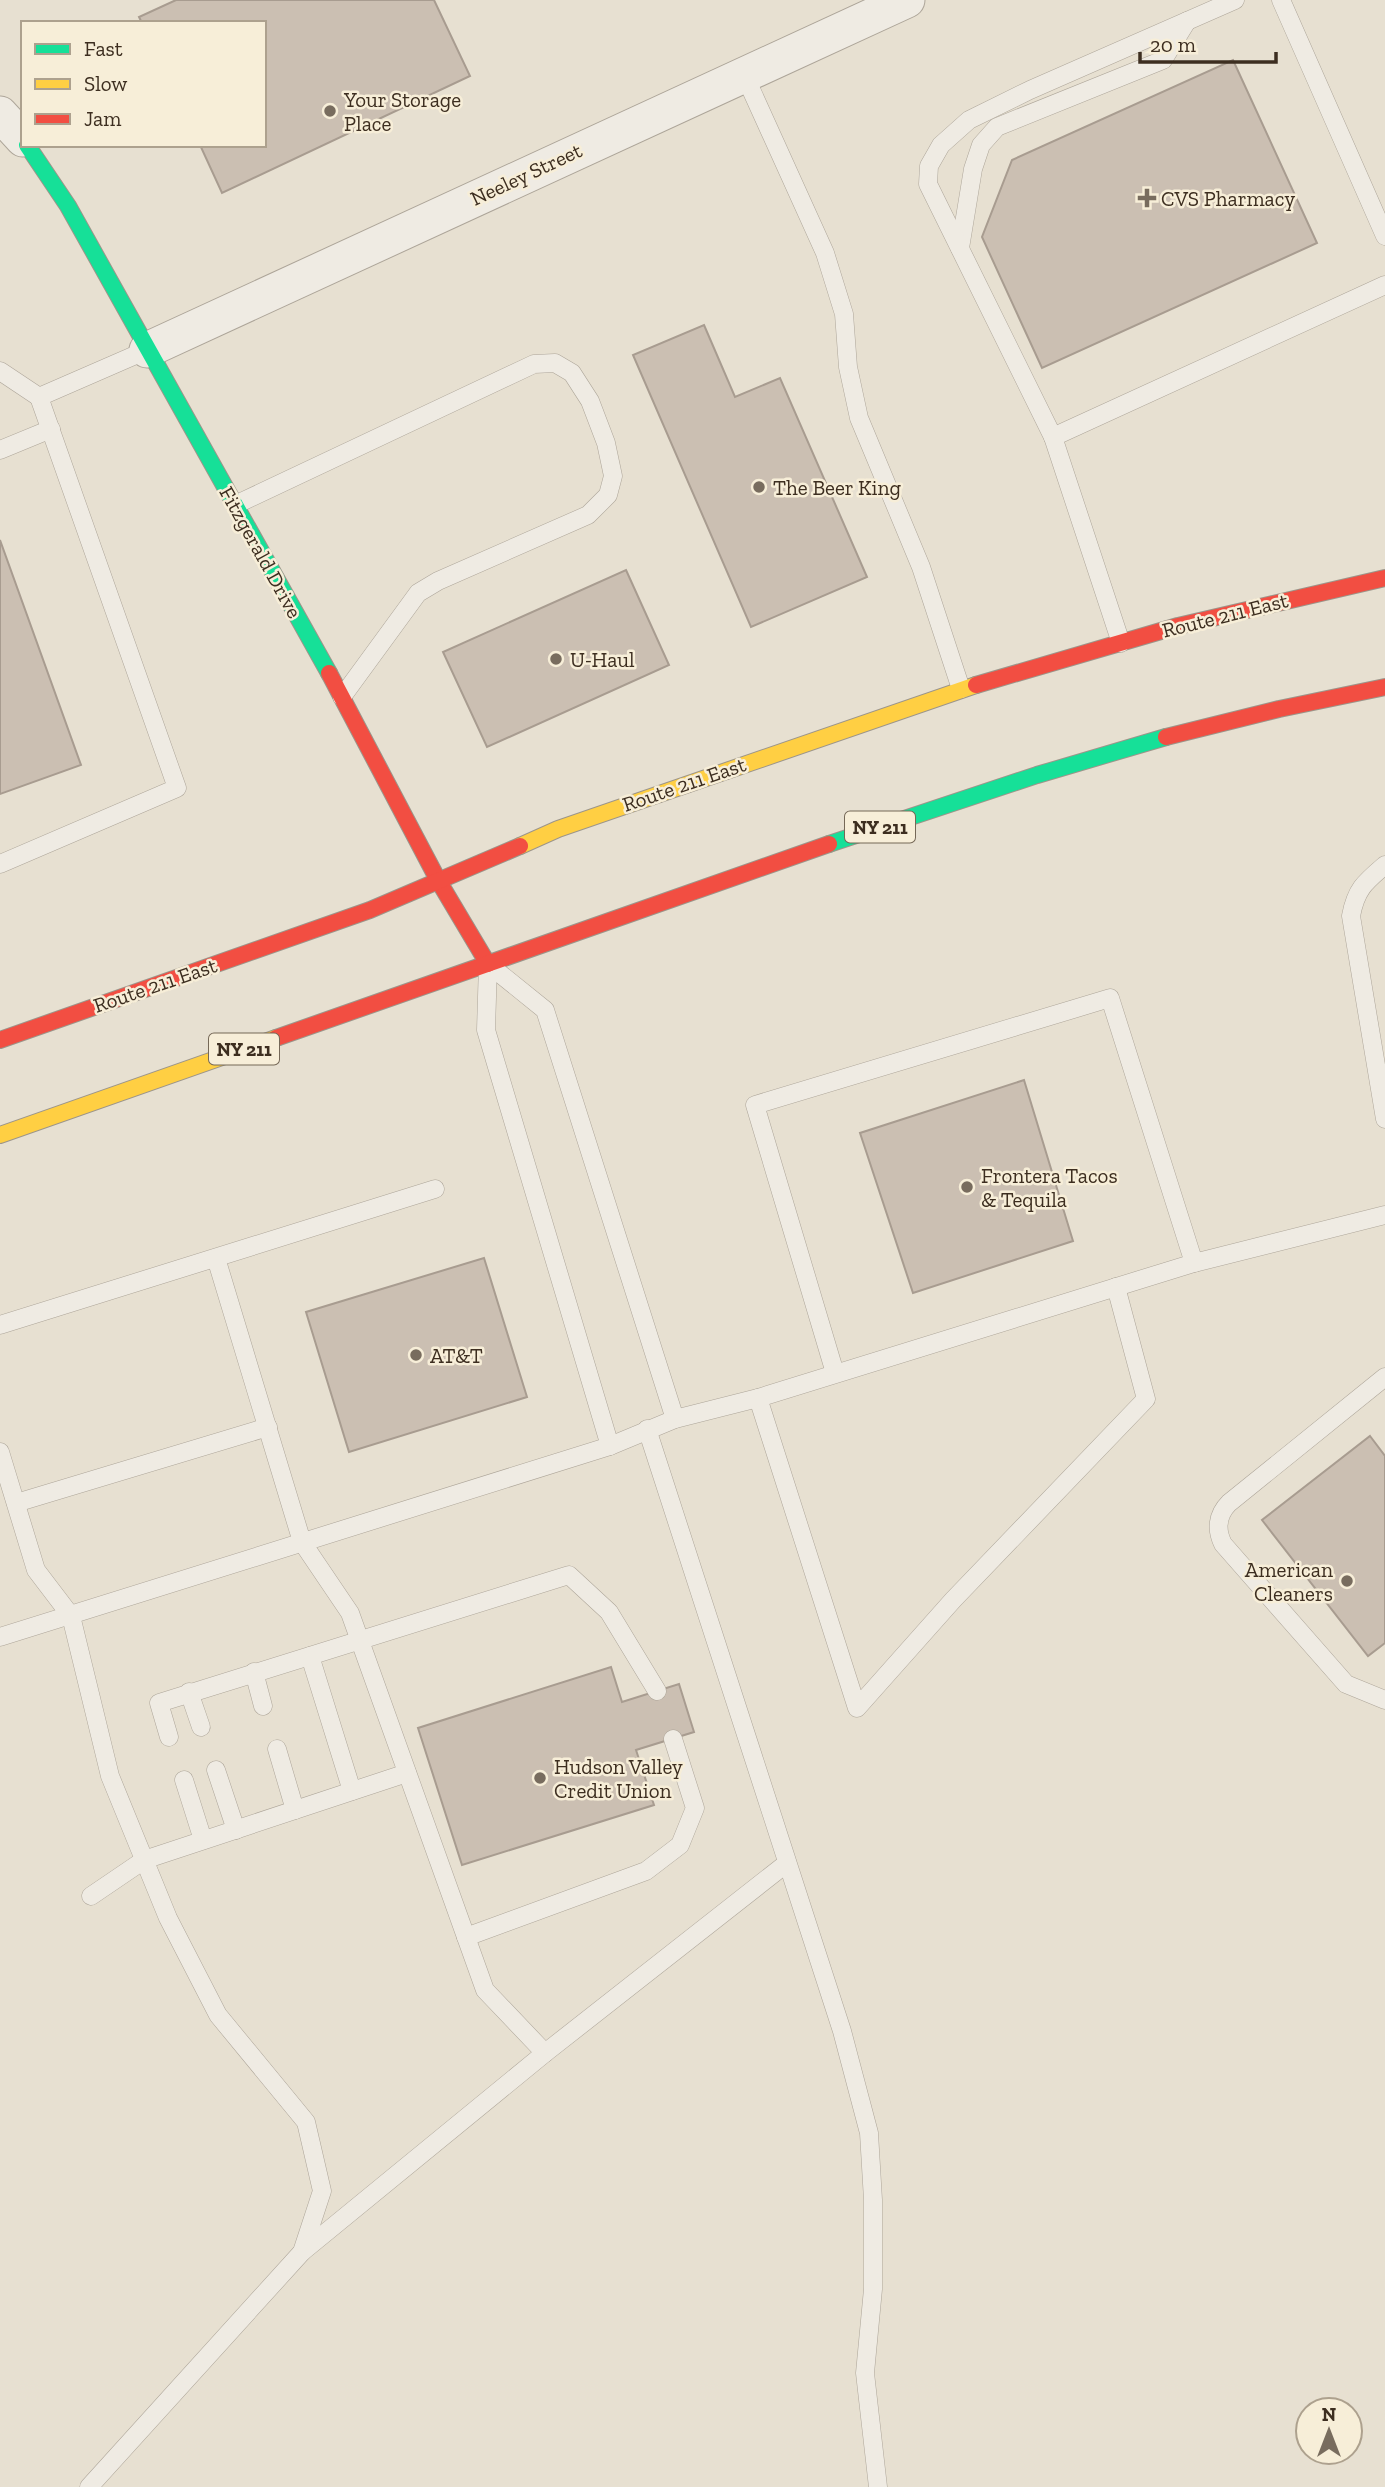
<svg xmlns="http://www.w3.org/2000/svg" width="1385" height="2487" font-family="'Zilla Slab',serif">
  <rect width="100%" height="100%" fill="#e7e0d1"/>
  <g fill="#cbbfb2" stroke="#a89c90" stroke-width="2">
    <path d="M 176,0 L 434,0 L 470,76 L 222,193 L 200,145 L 264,145 L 264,23 L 142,23 L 139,17 Z"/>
    <path d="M 1233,60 L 1317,243 L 1042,368 L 982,237 L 1012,160 Z"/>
    <path d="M 704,325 L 735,397 L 780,378 L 867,577 L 751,627 L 633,355 Z"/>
    <path d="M 0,540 L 81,765 L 0,794 Z"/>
    <path d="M 626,570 L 669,665 L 487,747 L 443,652 Z"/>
    <path d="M 1024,1080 L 1073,1241 L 913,1293 L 860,1133 Z"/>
    <path d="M 484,1258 L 527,1397 L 349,1452 L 306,1312 Z"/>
    <path d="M 1370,1436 L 1385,1456 L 1385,1643 L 1368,1656 L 1262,1520 Z"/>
    <path d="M 611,1667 L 622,1702 L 679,1684 L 694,1732 L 636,1750 L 654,1805 L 462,1865 L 418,1728 Z"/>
  </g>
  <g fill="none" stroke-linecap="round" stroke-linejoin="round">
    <g stroke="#ada599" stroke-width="19">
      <g id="lane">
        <path d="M 1281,0 L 1385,236"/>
        <path d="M 744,74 L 825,253 L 844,314 L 848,367 L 859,418 L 921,567 L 961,689"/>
        <path d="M 960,248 L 973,169 L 981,145 L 997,127 L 1163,60 L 1187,21"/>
        <path d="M 0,371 L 39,397"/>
        <path d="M 1053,437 L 928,184 L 929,166 L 941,145 L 969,120 L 1030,90 L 1235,0"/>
        <path d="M 0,450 L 51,429"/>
        <path d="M 235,505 L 534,364 L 555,363 L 572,373 L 590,401 L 606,443 L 613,476 L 608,495 L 588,515 L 438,581 L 418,593 L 342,697"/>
        <path d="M 1121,643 L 1053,437 L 1385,285"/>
        <path d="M 0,864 L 177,788 L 39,397 L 147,350"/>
        <path d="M 1385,865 C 1365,882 1356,889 1351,916 L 1385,1119"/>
        <path d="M 488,964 L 545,1010 L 675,1419"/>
        <path d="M 488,964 L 486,1030 L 610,1446"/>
        <path d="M 216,1258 L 302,1542 L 350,1613 L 485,1990 L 545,2053"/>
        <path d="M 0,1325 L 435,1189"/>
        <path d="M 835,1373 L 755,1105 L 1110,998 L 1194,1263"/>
        <path d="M 1385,1377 L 1229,1503 C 1217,1515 1216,1530 1223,1544 L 1346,1684 L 1385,1700"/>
        <path d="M 758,1398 L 857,1708 L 953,1600 L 1146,1399 L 1116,1287"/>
        <path d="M 647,1429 L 842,2031 L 869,2133 L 873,2200 L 873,2289 L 865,2373 L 878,2487"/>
        <path d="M 0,1452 L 36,1570 L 71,1616 L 110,1776 L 168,1918 L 218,2015 L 306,2122 L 322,2191 L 302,2252 L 89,2487"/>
        <path d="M 16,1503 L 268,1427"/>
        <path d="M 0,1637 L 610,1446 L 675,1419 L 758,1398 L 1194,1263 L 1385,1215"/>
        <path d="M 310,1656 L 352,1791"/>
        <path d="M 254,1672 L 263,1706"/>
        <path d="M 189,1692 L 201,1727"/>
        <path d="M 169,1737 L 159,1703 L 569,1575 L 609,1612 L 657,1691"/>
        <path d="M 277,1749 L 295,1810"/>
        <path d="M 216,1770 L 236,1830"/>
        <path d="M 184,1780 L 203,1840"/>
        <path d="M 91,1896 L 144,1860 L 407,1773"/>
        <path d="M 466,1937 L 646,1871 L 680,1845 L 695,1808 L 673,1739"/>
        <path d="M 302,2252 L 545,2053 L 787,1863"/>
      </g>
    </g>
    <g stroke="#ada599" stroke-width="37">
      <g id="street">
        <path d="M 0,114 L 23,139"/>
        <path d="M 147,350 L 907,0"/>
      </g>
    </g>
    <g stroke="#9c958a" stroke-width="18">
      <g id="fast">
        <path d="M 27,145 L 68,206 L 329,673"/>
        <path d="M 829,844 L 1037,775 L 1166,737"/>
      </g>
    </g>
    <g stroke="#9c958a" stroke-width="18">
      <g id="slow">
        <path d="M 520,846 L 558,829 L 976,685"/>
        <path d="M 0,1135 L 276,1038"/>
      </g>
    </g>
    <g stroke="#9c958a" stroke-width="18">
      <g id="jam">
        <path d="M 329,673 L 438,880 L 488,964"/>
        <path d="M 976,685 L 1178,626 L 1385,578"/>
        <path d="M 1166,737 L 1279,709 L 1385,687"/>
        <path d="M 276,1038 L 829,844"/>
        <path d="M 0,1040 L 370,910 L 520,846"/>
      </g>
    </g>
    <use href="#lane" stroke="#efebe3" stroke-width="18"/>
    <use href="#street" stroke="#efebe3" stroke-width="35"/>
    <use href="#fast" stroke="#16e098" stroke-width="16"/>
    <use href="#slow" stroke="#ffcf43" stroke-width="16"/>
    <use href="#jam" stroke="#f24e42" stroke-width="16"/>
  </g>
  <g fill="#786c5e" stroke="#f7eed8" stroke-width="2.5">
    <circle cx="330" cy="111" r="7"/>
    <path d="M1143.5 187.5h7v7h7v7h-7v7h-7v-7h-7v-7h7z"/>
    <circle cx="759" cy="487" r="7"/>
    <circle cx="556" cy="659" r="7"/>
    <circle cx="967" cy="1187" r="7"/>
    <circle cx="416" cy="1355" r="7"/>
    <circle cx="1347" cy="1581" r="7"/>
    <circle cx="540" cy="1778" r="7"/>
  </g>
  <g text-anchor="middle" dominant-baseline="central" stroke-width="5" stroke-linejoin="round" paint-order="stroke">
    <g fill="#f7eed8" stroke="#756857" stroke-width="2">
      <rect x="845" y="811.5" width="70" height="31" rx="5"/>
      <rect x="209" y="1033.5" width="70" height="31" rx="5"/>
    </g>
    <g font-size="19" font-weight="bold" fill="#3d2e20">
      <text x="880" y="827">NY 211</text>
      <text x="244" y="1049">NY 211</text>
    </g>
    <g font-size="21" fill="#3d2e20" stroke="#f7eed8" text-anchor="start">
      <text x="344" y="99">Your Storage<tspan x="344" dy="24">Place</tspan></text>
      <text x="1161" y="198">CVS Pharmacy</text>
      <text x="773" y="487">The Beer King</text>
      <text x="570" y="659">U-Haul</text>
      <text x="981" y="1175">Frontera Tacos<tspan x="981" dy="24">&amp; Tequila</tspan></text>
      <text x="430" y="1355">AT&amp;T</text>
      <text x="1333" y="1569" text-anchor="end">American<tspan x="1333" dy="24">Cleaners</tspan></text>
      <text x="554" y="1766">Hudson Valley<tspan x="554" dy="24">Credit Union</tspan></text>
    </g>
    <g font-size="21" fill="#3d2e20" stroke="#f7eed8">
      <text transform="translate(526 174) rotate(-25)">Neeley Street</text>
      <text transform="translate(261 552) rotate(61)">Fitzgerald Drive</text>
      <text transform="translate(1225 615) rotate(-14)">Route 211 East</text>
      <text transform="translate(684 784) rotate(-19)">Route 211 East</text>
      <text transform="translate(155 985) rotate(-19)">Route 211 East</text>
    </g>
  </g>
  <rect x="21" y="21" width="245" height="126" fill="#f7eed8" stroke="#ada18e" stroke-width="2"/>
  <rect x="35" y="44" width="35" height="10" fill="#16e098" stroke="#ada18e" stroke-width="2"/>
  <text x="84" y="56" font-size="21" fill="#3d2e20">Fast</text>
  <rect x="35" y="79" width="35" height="10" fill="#ffcf43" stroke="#ada18e" stroke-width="2"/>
  <text x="84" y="91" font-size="21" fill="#3d2e20">Slow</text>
  <rect x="35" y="114" width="35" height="10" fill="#f24e42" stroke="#ada18e" stroke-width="2"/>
  <text x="84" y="126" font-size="21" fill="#3d2e20">Jam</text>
  <g transform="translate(1329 2431)"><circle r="33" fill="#f7eed8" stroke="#ada18e" stroke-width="2"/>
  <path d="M0-5L12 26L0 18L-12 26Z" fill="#786c5e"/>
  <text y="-10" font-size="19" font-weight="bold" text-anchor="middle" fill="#3d2e20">N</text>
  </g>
  <path d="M1140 52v10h136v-10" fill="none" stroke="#3d2e20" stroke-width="3.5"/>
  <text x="1150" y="52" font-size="21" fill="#3d2e20" stroke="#f7eed8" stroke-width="5" paint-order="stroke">20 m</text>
</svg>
